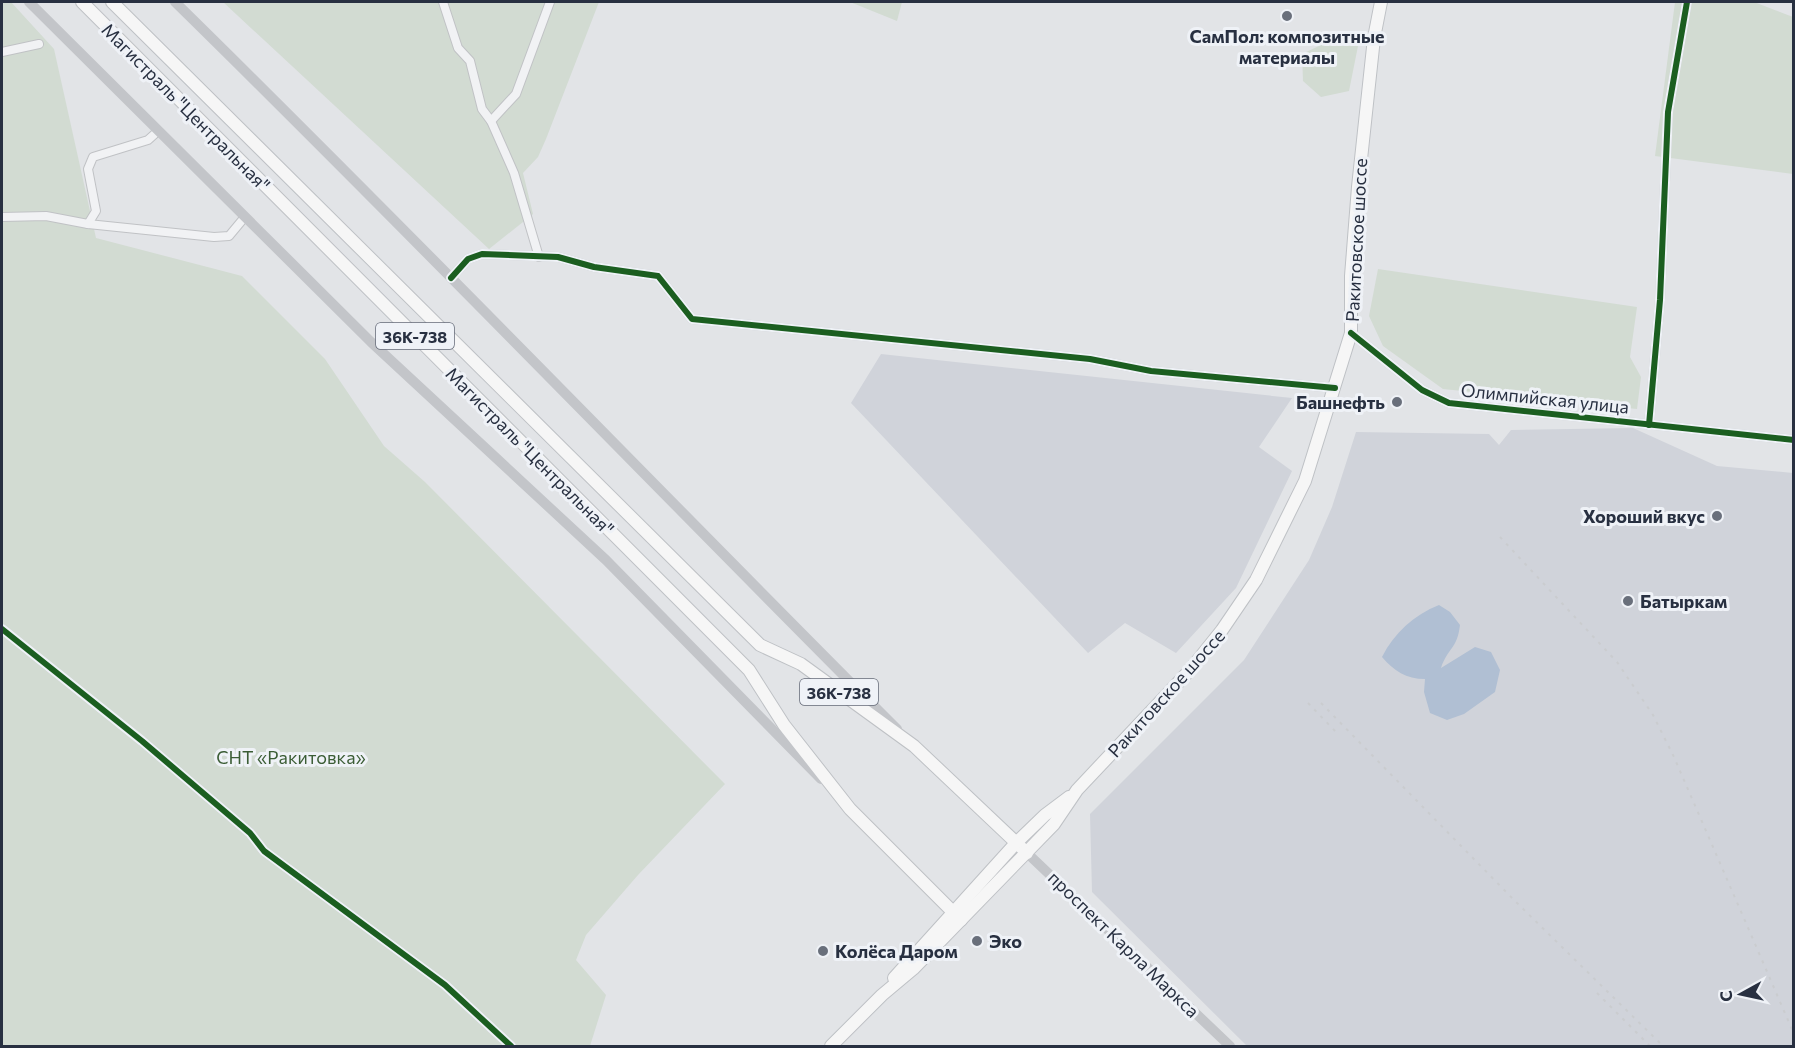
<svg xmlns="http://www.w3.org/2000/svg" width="1795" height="1048" font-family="Commissioner,sans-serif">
  <rect width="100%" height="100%" fill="#e2e4e7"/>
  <g fill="#d0d3da">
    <path d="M 881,354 L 1292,398 L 1259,447 L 1292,471 L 1236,588 L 1176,653 L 1125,623 L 1088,653 L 851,403 Z"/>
    <path d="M 1633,428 L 1717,466 L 1793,473 L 1793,1046 L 1247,1046 L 1092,892 L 1090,814 L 1244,660 L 1309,560 L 1332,507 L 1356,432 L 1489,434 L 1499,445 L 1511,430 Z"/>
  </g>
  <g fill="#d2dbd2">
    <path d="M 2,2 L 11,2 L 54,49 L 96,238 L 242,276 L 325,359 L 384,446 L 425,482 L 725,784 L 638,875 L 586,935 L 576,960 L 606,995 L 590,1046 L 2,1046 Z"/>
    <path d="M 223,2 L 599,2 L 546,139 L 538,157 L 523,173 L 533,214 L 489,249 Z"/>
    <path d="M 850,2 L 902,2 L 897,21 Z"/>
    <path d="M 1675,2 L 1754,2 L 1793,17 L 1793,174 L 1655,156 Z"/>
    <path d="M 1321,45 L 1358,46 L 1349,91 L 1321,97 L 1303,81 L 1302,54 Z"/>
    <path d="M 1378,269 L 1637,307 L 1630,357 L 1641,377 L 1637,409 L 1443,389 L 1383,346 L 1369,316 Z"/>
  </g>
  <path fill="#b0bfd3" d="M 1439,605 L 1450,612 L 1460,625 C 1457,650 1448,647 1441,668 L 1475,647 L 1491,652 L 1500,670 L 1495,692 L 1464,714 L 1447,720 L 1430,713 L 1424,692 L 1425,679 C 1406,679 1394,671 1382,657 C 1394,633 1414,615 1439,605 Z"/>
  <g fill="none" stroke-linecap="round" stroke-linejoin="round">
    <g stroke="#c0c2c5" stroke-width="10">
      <g id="street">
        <path d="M 443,2 L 458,48 L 470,61 L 482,109 L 491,121 L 514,173 L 539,257"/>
        <path d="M 2,52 L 39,44"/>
        <path d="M 491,121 L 516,94 L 550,2"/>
        <path d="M 2,217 L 46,216 L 88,224 L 214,237 L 229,236 L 244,218"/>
        <path d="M 88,224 L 96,211 L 88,169 L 93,157 L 148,140 L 158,131"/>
        <path d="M 451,278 L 468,259 L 482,254 L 558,257 L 594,267 L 658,276 L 692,319 L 1090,359 L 1151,371 L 1335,388"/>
        <path d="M 1649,425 L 1660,300 L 1668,112 L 1687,2"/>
        <path d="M 2,629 L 142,741 L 250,833 L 264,851 L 445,985 L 511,1046"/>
      </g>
    </g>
    <g stroke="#bec1c5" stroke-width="14">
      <g id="primary">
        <path d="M 82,2 L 749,670 L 784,725 L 850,809 L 961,920"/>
        <path d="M 112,2 L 760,645 L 801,664 L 914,746 L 1027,853"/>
        <path d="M 894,978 L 1016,843 L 1045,815 L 1069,797"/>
        <path d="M 831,1046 L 882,995 L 913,969 L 1054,824 L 1077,790 L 1190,670 L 1222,630 L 1256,580 L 1305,481 L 1351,333 L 1351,276 L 1358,187 L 1374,38 L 1381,2"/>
      </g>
    </g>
    <use href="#street" stroke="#f1f2f4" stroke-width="8"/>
    <g stroke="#c3c5c9" stroke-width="10">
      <path d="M 29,2 L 371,342 L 606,560 L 821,779"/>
      <path d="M 175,2 C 419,241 655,487 897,729"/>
      <path d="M 1351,333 L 1422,390 L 1449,403 L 1794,440"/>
      <path d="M 1027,853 L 1230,1046"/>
    </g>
    <use href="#primary" stroke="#f6f6f6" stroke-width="12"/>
    <g stroke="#cacccf" stroke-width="2" stroke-dasharray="3 6" stroke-linecap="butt">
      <path d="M 1500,537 L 1617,662 L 1653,715 L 1674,757 L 1794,1034"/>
      <path d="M 1308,703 L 1336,732"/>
      <path d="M 1321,703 L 1515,901 L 1663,1046"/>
      <path d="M 1597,993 L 1650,1046"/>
    </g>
    <g stroke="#eff2f7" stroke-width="10">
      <g id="cycleway">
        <path d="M 451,278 L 468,259 L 482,254 L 558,257 L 594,267 L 658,276 L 692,319 L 1090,359 L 1151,371 L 1335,388"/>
        <path d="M 1351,333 L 1422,390 L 1449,403 L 1794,440"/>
        <path d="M 1649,425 L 1660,300 L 1668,112 L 1687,2"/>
        <path d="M 2,629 L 142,741 L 250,833 L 264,851 L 445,985 L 511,1046"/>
      </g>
    </g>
    <use href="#cycleway" stroke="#1b5e20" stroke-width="6"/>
  </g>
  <g fill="#696f7b" stroke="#eff2f7" stroke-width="2">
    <circle cx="1287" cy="16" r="6"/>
    <circle cx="1397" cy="402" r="6"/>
    <circle cx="1717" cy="516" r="6"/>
    <circle cx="1628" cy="601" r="6"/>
    <circle cx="977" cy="941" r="6"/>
    <circle cx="823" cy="951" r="6"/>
  </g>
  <g text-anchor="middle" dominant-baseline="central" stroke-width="6" stroke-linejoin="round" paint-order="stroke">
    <g fill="#eff2f7" stroke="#646a78" stroke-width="1.5">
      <rect x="376" y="323" width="78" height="26" rx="4.5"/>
      <rect x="800" y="679" width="78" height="26" rx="4.5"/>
    </g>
    <g font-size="16" font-weight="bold" fill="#283041">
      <text x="415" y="336">36К-738</text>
      <text x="839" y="692">36К-738</text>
    </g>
    <g font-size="18" font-weight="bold" fill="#283041" stroke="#eff2f7" text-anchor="start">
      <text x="1287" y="36" text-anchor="middle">СамПол: композитные<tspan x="1287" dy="21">материалы</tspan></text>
      <text x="1385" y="402" text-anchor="end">Башнефть</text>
      <text x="1705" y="516" text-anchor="end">Хороший вкус</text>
      <text x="1640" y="601">Батыркам</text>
      <text x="989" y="941">Эко</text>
      <text x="835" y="951">Колёса Даром</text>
    </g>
    <g font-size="18" fill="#283041" stroke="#eff2f7">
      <text transform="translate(186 107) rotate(45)">Магистраль "Центральная"</text>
      <text transform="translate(1356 240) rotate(-87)">Ракитовское шоссе</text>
      <text transform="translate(1545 398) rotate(6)">Олимпийская улица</text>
      <text transform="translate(530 451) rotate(45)">Магистраль "Центральная"</text>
      <text transform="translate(1166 693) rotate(-48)">Ракитовское шоссе</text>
      <text transform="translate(1124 944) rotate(44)">проспект Карла Маркса</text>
    </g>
    <g font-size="18" fill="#3b5d35" stroke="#eff2f7">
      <text x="291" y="757">СНТ «Ракитовка»</text>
    </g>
  </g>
  <rect width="1795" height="1048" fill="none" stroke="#283041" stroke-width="6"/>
  <g transform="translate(1741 994) rotate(262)" stroke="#eff2f7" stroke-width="4.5" paint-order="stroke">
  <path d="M0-4.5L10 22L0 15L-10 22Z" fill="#283041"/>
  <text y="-9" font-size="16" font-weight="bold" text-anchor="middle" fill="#283041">С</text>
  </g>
</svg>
